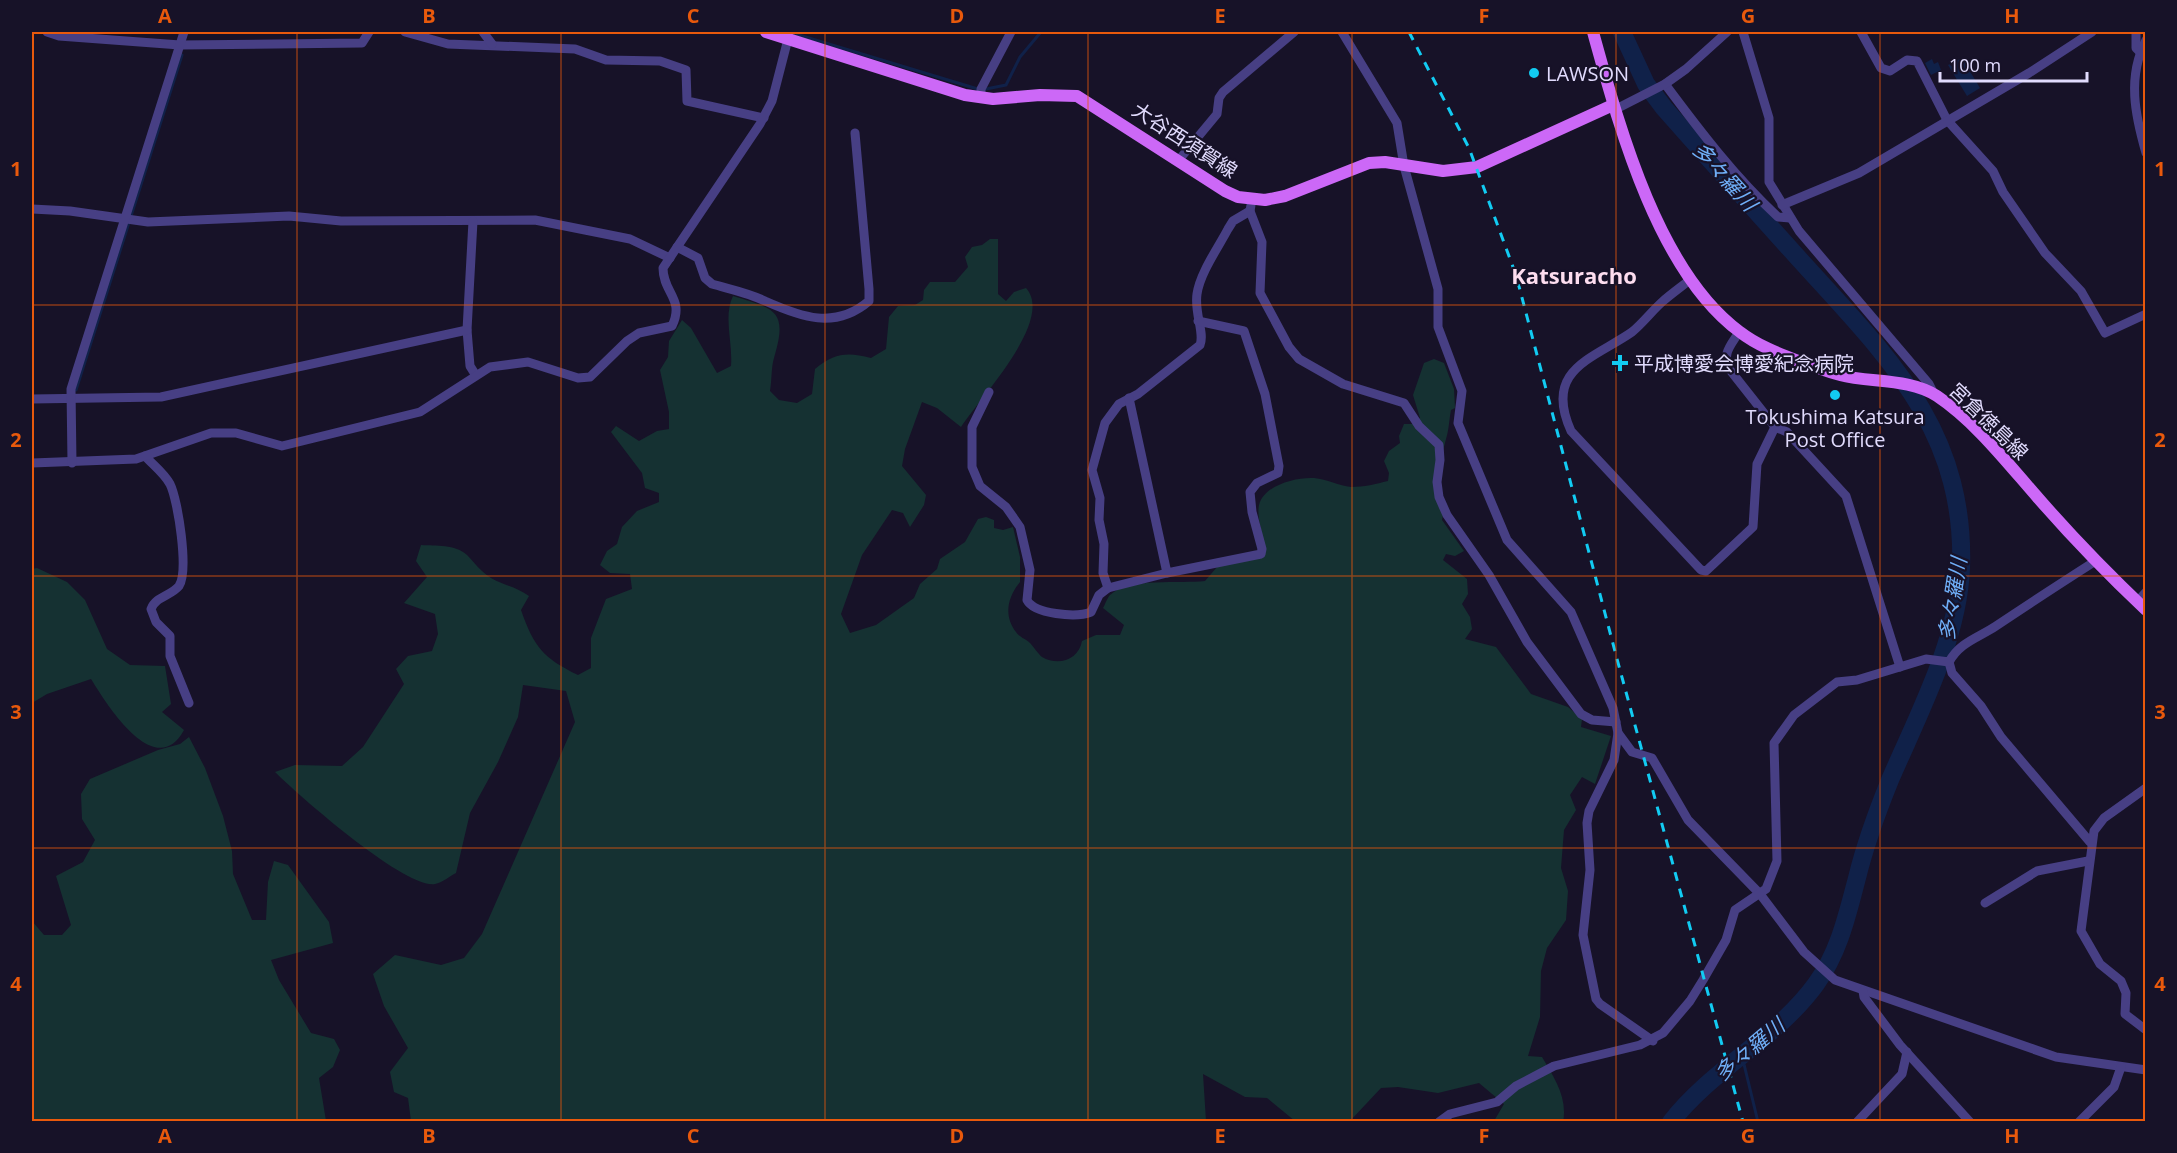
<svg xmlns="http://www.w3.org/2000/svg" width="2177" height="1153" font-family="'Open Sans','Noto Sans JP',sans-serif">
  <rect width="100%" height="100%" fill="#171228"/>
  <g fill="#153132">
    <path d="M 990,239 L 998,239 L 998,294 L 1006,301 L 1014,292 L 1026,288 C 1055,320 980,398 961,427 L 937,408 L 922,402 L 905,449 L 902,466 L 926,495 L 924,505 L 910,527 L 903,513 L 892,510 L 862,555 L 841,614 L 850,633 L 876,625 L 914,598 L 920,584 L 937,569 L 940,559 L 965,542 L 978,519 L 986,517 L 994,520 L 994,528 L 1003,530 L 1013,527 L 1020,557 L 1020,582 C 1008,597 1003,615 1016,632 C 1019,637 1026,639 1030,643 C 1034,647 1038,654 1042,657 C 1059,667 1079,659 1082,641 L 1096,635 L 1120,635 L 1124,625 L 1103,608 C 1105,605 1107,598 1110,595 C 1129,577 1181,584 1205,581 L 1217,567 L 1263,551 C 1265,535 1256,520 1259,505 C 1264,485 1296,477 1314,478 C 1327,479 1339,486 1351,487 C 1364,487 1376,484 1388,481 L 1389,473 L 1384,461 L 1389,451 L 1400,443 L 1399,436 L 1404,424 L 1414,424 L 1420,418 L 1413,395 L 1424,363 L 1434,359 L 1444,363 L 1454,389 L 1455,408 L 1451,410 C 1449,420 1449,430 1446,439 C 1439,470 1423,479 1444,510 L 1442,520 L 1464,551 L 1455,556 L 1446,554 L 1443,560 L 1467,579 L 1468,594 L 1462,604 L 1470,617 L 1472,629 L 1465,639 L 1496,647 L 1531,694 L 1568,707 L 1582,719 L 1581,727 L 1611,736 L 1595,784 L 1582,777 L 1570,795 L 1576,810 L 1564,830 L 1561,868 L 1568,891 L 1566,920 L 1547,948 L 1541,971 L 1540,1017 L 1528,1056 L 1542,1057 C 1554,1077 1568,1098 1563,1122 L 1494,1121 L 1504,1104 L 1479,1083 L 1438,1093 L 1398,1087 L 1381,1088 L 1350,1121 L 1295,1121 L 1267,1098 L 1245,1097 L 1203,1074 L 1206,1121 L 411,1121 L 408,1098 L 394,1092 L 390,1072 L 408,1048 L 384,1006 L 373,974 L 395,955 L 441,965 L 464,958 L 482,934 L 575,722 L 566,691 L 523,685 L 518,717 L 498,762 L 470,813 L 456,873 C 450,876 442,883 435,884 C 405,889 298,795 275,772 L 295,765 L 342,766 L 363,747 L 404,684 L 396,669 L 408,656 L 432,651 L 438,634 L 435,614 L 404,603 L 427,577 L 416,561 L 421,545 C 436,546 455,544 467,555 C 475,563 480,571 491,578 C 503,585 517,587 529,596 L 521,610 C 534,647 543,658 578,675 L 591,668 L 591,638 L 606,599 L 632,589 L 630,574 L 610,573 L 600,565 L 607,551 L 617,544 L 622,527 L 637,511 L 659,502 L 659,493 L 645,488 L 642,473 L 611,432 L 616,426 L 639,441 L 657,431 L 669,429 L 669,412 L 660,370 L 668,357 L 669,341 L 682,320 L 691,328 L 717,373 L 731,366 C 733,342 723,317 733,296 C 776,309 788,311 774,358 C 771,368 772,380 770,391 L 779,400 L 797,403 L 812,394 L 815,369 C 835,353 847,352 871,358 L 886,349 L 889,317 L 898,306 L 915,305 L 923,300 L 924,290 L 930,282 L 955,282 L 968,267 L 965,257 L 972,247 L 982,245 Z"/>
    <path d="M 37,568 L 67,582 L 85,600 L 107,649 L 130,665 L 165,666 L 171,704 L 162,712 L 184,730 C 155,783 106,703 91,679 L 47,694 L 32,703 L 32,569 Z"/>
    <path d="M 189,737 L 205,768 L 223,816 L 232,851 L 233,874 L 252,920 L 266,920 L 268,882 L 274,861 L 288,865 L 329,922 L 333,943 L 271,960 L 279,980 L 311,1033 L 334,1039 L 340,1050 L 333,1067 L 319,1078 L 326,1121 L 32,1121 L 32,921 L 44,935 L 62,935 L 71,925 L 56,876 L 83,862 L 95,840 L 82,819 L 81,794 L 90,779 L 158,750 L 180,744 Z"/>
  </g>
  <g fill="#102149">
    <path d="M 1962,58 L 1980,88 L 1967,96 L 1948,65 Z"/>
    <path d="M 1932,59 L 1934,64 L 1938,62 L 1941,70 L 1931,75 L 1925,63 Z"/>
  </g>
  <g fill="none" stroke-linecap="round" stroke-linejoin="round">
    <g stroke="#102149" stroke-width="3">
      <path d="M 789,32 L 981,90 L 1006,85 L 1020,57 L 1041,32"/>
      <path d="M 189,33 L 189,32"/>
      <path d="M 76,390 L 182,55"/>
      <path d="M 1742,1056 L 1758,1122"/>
    </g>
    <path stroke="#102149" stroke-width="18" d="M 1622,32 L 1646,84 L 1664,108 C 1709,159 1755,210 1801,261 C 1887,356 1966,430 1961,569 C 1958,640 1918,715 1890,780 C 1877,812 1865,845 1857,878 C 1847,916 1839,952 1816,984 C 1776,1039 1712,1069 1671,1122"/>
    <g stroke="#473f84" stroke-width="9">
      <path d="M 47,32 L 59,36 L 180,45 L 362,43 L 369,32"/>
      <path d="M 405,32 L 448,44 L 575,49 L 606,60 L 660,61 L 686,70 L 687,101 L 764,118"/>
      <path d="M 483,32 L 492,44"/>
      <path d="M 1342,32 L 1397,123 L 1404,166 L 1438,289 L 1438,327 L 1462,391 L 1458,423 L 1507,540 L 1571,612 L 1613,708 L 1618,733 L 1632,752 L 1652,758 L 1688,820 L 1760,894 L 1804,952 L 1835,980 L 2056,1057 L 2146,1070"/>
      <path d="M 1743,32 L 1769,118 L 1769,182 L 1799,231 L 1929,384 L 1934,394"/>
      <path d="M 1861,32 L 1881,68 L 1890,71 L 1907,60 L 1917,61 L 1947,120 L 1993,171 L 2003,192 L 2045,253 L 2081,291 L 2105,333 L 2146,314"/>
      <path d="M 2136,32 L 2136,48 L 2140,52"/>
      <path d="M 2146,40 C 2127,77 2135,115 2146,153"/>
      <path d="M 1665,84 C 1700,131 1735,177 1778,217 L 1790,218"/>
      <path d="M 981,98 L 981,89 L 1011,32"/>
      <path d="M 1613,105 L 1620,107 L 1665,84 L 1686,69 L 1727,32"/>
      <path d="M 1178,161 L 1217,114 L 1219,98 L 1223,92 L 1294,32"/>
      <path d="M 1251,205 L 1250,211 L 1262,242 L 1260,293 L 1289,347 L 1299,359 L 1343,384 L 1404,403 L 1419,426 L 1439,445 L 1440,460 L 1437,482 L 1439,497 L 1447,515 L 1489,575 L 1527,642 L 1581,714 L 1592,720 L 1616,722"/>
      <path d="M 1782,205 L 1859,173 L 2029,73 L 2092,32"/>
      <path d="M 32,209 L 70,211 L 148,222 L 289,216 L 341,221 L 535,220 L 630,239 L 670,258"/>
      <path d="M 677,247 L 698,258 L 705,278 L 712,284 C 729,289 749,293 765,301 C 801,317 835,330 869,301 L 869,289 L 855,133"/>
      <path d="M 1691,279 C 1681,287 1671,294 1662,302 C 1651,312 1643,323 1632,332 C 1593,359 1543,369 1571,431 L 1701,570 L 1706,571 L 1753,527 L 1757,464 L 1775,427"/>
      <path d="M 467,330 L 470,366 L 475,374"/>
      <path d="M 1739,332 C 1731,345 1721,354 1730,370 L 1775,427 L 1787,432 L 1846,496 L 1900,667"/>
      <path d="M 989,392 L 972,427 L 972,467 L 980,486 L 1006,507 L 1020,527 L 1030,570 L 1027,600 C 1034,614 1076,618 1091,612 L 1099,595 L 1108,588 L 1103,573 L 1104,544 L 1099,520 L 1100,498 L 1092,470 L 1105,423 L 1119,404 L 1138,394 L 1200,345 C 1205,333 1194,313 1197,294 C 1200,273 1218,248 1228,229 L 1233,221 L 1250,211"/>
      <path d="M 1129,398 L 1167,573 L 1261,554 L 1262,549 L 1252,512 L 1250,492 L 1257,483 L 1278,473 L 1279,466 L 1265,394 L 1244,331 L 1198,321"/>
      <path d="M 32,399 L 161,397 L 467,330 L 473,221"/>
      <path d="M 145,456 C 153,465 164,473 170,484 C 178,500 189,571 179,586 C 171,596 156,596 151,609 L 156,622 L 170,636 L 170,656 L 189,703"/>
      <path d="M 32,463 L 136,459 L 211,433 L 236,433 L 282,446 L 420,412 L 490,367 L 528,362 L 578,378 L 590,377 L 627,341 L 639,333 L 672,326 C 685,299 663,293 663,268 L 760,124 L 772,101 L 788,39"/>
      <path d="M 72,463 L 71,389 L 184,32"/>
      <path d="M 1108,588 L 1167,573"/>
      <path d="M 2137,602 L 2146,592"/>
      <path d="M 1949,662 L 1952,673 L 1981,706 L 2001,737 L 2090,842"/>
      <path d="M 1618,733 L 1614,760 L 1589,811 L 1587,823 L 1590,870 L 1583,935 L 1596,999 L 1600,1004 L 1653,1041"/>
      <path d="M 2146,788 L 2104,818 L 2094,831 L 2081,931 L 2100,964 L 2121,981 L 2126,993 L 2125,1014 L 2146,1030"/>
      <path d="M 1985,903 L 2037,871 L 2088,861"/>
      <path d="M 1863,991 L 1864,997 L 1900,1045 L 1970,1122"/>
      <path d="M 1439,1122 L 1450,1114 L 1497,1102 L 1516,1086 L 1554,1066 L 1640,1045 L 1663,1033 L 1690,1001 L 1703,980 L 1726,940 L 1735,910 L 1766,889 L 1777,861 L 1774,743 L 1794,715 L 1837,682 L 1857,680 L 1926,659 L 1949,662 C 1960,642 1978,638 1996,626 C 2029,604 2061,583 2094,562"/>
      <path d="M 1857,1122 L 1902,1074 L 1907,1052"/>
      <path d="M 2079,1122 L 2114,1087 L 2121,1067"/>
    </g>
    <g stroke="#cc68f7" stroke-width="12">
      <path d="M 766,32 L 965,95 L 993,99 L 1040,95 L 1077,96 L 1225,191 L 1238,197 L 1265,200 L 1285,196 L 1369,163 L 1385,162 L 1443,171 L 1477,167 L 1613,105"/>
      <path d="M 1593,32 C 1619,126 1658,272 1740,332 C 1758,346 1780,354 1801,362 C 1814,366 1827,372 1840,375 C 1870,383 1909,378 1937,396 C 1976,422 2008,464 2039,499 C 2073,538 2108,574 2146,610"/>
    </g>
    <path stroke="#12cbf2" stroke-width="3" stroke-dasharray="9 8" stroke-linecap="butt" d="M 1409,32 L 1469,148 L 1516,275 L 1617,659 L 1743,1122"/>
  </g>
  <path fill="none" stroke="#e8590c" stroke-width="1.5" stroke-opacity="0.55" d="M 297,32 L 297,1122M 561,32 L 561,1122M 825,32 L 825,1122M 1088,32 L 1088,1122M 1352,32 L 1352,1122M 1616,32 L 1616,1122M 1880,32 L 1880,1122M 32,305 L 2146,305M 32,576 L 2146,576M 32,848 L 2146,848"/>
  <g fill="#12cbf2" stroke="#171228" stroke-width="2">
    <circle cx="1534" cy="73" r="6"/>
    <path d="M1617 354h6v6h6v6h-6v6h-6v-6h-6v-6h6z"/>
    <circle cx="1835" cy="395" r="6"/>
  </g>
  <g text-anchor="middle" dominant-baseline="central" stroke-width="4.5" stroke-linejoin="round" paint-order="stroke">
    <g font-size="20" fill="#e1dbfd" stroke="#171228" text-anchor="start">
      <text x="1546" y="73">LAWSON</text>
      <text x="1634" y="363">平成博愛会博愛紀念病院</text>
      <text x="1835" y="416" text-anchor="middle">Tokushima Katsura<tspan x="1835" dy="23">Post Office</tspan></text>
    </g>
    <g font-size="20" fill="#e1dbfd" stroke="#171228">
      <text transform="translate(1185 140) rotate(33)">大谷西須賀線</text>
      <text transform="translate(1989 421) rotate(44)">宮倉徳島線</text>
    </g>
    <g font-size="21" font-style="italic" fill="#6faef7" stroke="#171228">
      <text transform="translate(1725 176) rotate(48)">多々羅川</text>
      <text transform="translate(1952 599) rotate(-81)">多々羅川</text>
      <text transform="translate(1749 1049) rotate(-40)">多々羅川</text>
    </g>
    <g font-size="22" font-weight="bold" fill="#fdddef" stroke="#171228">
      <text x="1574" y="275">Katsuracho</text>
    </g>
  </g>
  <rect width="2177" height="1153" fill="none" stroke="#171228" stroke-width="66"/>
  <path d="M1940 72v9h147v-9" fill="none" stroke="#e1dbfd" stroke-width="3"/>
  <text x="1949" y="72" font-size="18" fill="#e1dbfd" stroke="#171228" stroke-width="4.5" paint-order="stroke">100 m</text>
  <rect x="33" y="33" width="2111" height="1087" fill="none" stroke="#e8590c" stroke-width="2"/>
  <g font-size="20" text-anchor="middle" font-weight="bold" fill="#e8590c">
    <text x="165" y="23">A</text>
    <text x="429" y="23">B</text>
    <text x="693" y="23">C</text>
    <text x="957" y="23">D</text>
    <text x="1220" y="23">E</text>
    <text x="1484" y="23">F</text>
    <text x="1748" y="23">G</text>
    <text x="2012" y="23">H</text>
    <text x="16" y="176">1</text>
    <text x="2160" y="176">1</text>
    <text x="16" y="447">2</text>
    <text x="2160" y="447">2</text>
    <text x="16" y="719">3</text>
    <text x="2160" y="719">3</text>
    <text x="16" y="991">4</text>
    <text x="2160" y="991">4</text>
    <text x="165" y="1143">A</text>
    <text x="429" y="1143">B</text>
    <text x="693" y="1143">C</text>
    <text x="957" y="1143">D</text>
    <text x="1220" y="1143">E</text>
    <text x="1484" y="1143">F</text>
    <text x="1748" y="1143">G</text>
    <text x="2012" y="1143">H</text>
  </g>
</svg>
